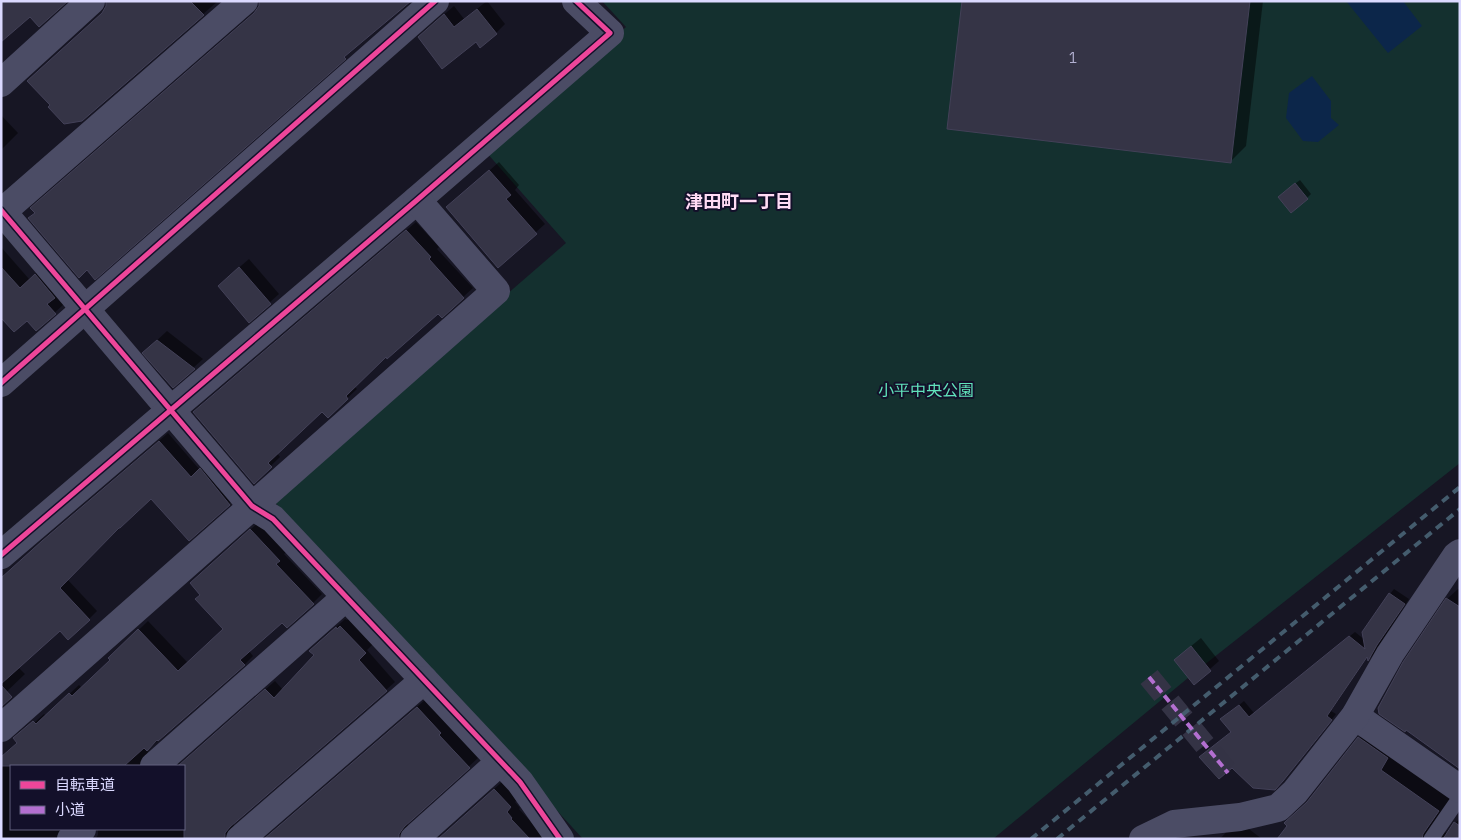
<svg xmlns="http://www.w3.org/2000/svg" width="1461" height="840" font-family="'IBM Plex Sans','Noto Sans JP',sans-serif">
  <rect width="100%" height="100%" fill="#171624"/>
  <path fill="#14302f" d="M 602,1 L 1460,1 L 1460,463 L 1194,673 L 993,839 L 583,839 L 271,498 L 566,243 L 486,152 L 626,27 Z"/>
  <g fill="#0c264a">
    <path d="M 1346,1 L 1403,1 L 1422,26 L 1388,53 Z"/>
    <path d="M 1312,76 L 1331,101 L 1331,118 L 1339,125 L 1318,142 L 1303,141 L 1286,118 L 1289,93 Z"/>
  </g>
  <g fill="#0007">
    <path d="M 108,1 L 218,1 L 82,120 L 52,105 L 37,72 L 104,11 Z"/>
    <path d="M 487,1 L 505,24 L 496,33 L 476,41 L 428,28 L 454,6 L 464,19 Z"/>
    <path d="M 963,1 L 1263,1 L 1246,146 L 1230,162 Z"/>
    <path d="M 1,115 L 18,133 L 1,150 Z"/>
    <path d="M 499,162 L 519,185 L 515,190 L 545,224 L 498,266 L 448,207 Z"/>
    <path d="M 1300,180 L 1311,194 L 1307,198 L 1284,192 Z"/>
    <path d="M 416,222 L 439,247 L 437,249 L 473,288 L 442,316 L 438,312 L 386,356 L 354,386 L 357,389 L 328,416 L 322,410 L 277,453 L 280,457 L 254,482 L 194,412 Z"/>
    <path d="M 1,247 L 29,279 L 45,266 L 64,304 L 36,330 L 27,319 L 1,317 Z"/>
    <path d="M 249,259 L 279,294 L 249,321 L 228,277 Z"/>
    <path d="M 167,331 L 203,359 L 173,386 L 153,344 Z"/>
    <path d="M 168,433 L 200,470 L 208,461 L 238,496 L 189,539 L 151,498 L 67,579 L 97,611 L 89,619 L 60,629 L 18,667 L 25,674 L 1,697 L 1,579 L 52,533 Z"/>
    <path d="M 260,521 L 288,551 L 284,554 L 322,594 L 313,603 L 282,621 L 249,651 L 253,656 L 244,665 L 151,747 L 148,750 L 147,759 L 151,766 L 11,766 L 11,829 L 64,829 L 67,839 L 1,839 L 1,757 L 18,742 L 25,731 L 44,714 L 46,716 L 79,685 L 82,688 L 111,660 L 110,658 L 148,621 L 188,663 L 225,628 L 202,594 L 201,574 Z"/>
    <path d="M 1394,589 L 1409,599 L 1373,655 L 1369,659 L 1368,656 L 1331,711 L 1336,714 L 1288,775 L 1274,788 L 1205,752 L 1232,731 L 1227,715 L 1244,701 L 1254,713 L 1355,632 L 1365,640 L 1390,594 Z"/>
    <path d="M 1458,589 L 1460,590 L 1460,767 L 1447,599 Z"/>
    <path d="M 350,618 L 374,643 L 367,650 L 395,682 L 234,823 L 233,832 L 236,839 L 95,839 L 98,835 L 98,829 L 184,829 L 184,766 L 178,766 L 275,681 L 283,690 L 315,655 L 311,651 L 345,619 L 347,620 Z"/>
    <path d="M 1201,638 L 1219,661 L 1194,683 L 1185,651 Z"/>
    <path d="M 426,699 L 449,724 L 448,725 L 478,758 L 408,823 L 407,832 L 411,839 L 265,839 Z"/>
    <path d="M 1375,722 L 1454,795 L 1441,831 L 1447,833 L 1460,818 L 1460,839 L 1279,839 L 1359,738 Z"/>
    <path d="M 503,781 L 519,798 L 515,802 L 520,808 L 519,809 L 547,839 L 438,839 Z"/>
    <path d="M 1237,820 L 1262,839 L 1220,839 Z"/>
  </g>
  <g fill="#353446" stroke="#434158">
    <path d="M 1,1 L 68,1 L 39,27 L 30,17 L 1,42 Z"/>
    <path d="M 106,1 L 190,1 L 204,15 L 82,121 L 64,124 L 48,107 L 50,105 L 27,81 L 102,13 L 106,6 Z"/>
    <path d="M 259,1 L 411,1 L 344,57 L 346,59 L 95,280 L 87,270 L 79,278 L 28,218 L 35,213 L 30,208 L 254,13 L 259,6 Z"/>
    <path d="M 962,1 L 1250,1 L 1231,163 L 947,129 Z"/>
    <path d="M 477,9 L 497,34 L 480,48 L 476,42 L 442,69 L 418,37 L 444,14 L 454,27 Z"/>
    <path d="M 489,170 L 511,195 L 506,199 L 537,234 L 498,268 L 446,207 Z"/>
    <path d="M 1295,183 L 1308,199 L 1291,213 L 1278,197 Z"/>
    <path d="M 406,230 L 431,257 L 429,259 L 464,298 L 442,318 L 438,314 L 387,359 L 386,357 L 346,396 L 348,399 L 328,418 L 322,412 L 268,463 L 272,467 L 254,484 L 193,412 Z"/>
    <path d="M 1,267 L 20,288 L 35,274 L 55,298 L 47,304 L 56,314 L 36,331 L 27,321 L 14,332 L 1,318 Z"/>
    <path d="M 239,267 L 271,304 L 249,323 L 218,286 Z"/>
    <path d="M 157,340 L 195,369 L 173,388 L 142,353 Z"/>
    <path d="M 159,441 L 191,477 L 200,468 L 230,505 L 189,541 L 151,499 L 120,528 L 119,528 L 60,588 L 90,620 L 68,640 L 60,631 L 1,684 L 1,578 L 42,541 Z"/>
    <path d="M 250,529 L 280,561 L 276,564 L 314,604 L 287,628 L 282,623 L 240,660 L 245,665 L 158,741 L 157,740 L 147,751 L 144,748 L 124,766 L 1,766 L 1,757 L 17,743 L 13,738 L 33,721 L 36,724 L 69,693 L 72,696 L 110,660 L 108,658 L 138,629 L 178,671 L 223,629 L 195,599 L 200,595 L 190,583 Z"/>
    <path d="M 1389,593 L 1405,604 L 1377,645 L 1368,661 L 1367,657 L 1327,716 L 1332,720 L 1283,781 L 1275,790 L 1253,788 L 1232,768 L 1219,779 L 1199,757 L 1231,732 L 1220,719 L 1239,705 L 1249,717 L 1349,636 L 1365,649 L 1362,632 Z"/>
    <path d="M 1446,598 L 1460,607 L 1460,769 L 1406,730 L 1405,732 L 1379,714 L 1378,708 L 1403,662 Z"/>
    <path d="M 340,626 L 366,653 L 359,660 L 387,691 L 230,827 L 225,833 L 225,839 L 184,839 L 184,766 L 181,766 L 179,765 L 265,689 L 274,698 L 314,655 L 309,651 L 336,627 L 337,629 Z"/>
    <path d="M 1191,646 L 1211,671 L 1194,685 L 1174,660 Z"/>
    <path d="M 1,685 L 12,697 L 1,707 Z"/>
    <path d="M 417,707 L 441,733 L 439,735 L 470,768 L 404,827 L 399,834 L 399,839 L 264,839 Z"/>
    <path d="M 1358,737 L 1388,758 L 1381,770 L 1439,811 L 1423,834 L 1422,839 L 1277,839 L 1287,826 L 1284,823 L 1285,822 L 1307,802 Z"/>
    <path d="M 494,789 L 511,807 L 507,812 L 512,818 L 511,819 L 530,839 L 438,839 Z"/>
    <path d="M 1454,822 L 1460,826 L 1460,839 L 1443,839 Z"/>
  </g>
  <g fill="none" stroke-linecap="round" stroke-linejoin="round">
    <path stroke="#343345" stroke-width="22" stroke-dasharray="22 11" stroke-linecap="butt" d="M 1149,677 L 1228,773"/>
    <path stroke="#4b4c65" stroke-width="15" d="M 1431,839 L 1460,797"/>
    <g stroke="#4b4c65" stroke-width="28">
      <path d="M 1,83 L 91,1"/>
      <path d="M 1,210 L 252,506 L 273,519 L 520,782 L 560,839"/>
      <path d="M 1,213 L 244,1"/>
      <path d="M 1,383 L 435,1"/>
      <path d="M 1,555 L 417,200 L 610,33 L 576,1"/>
      <path d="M 1355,716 L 1460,789"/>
      <path d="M 1,728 L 496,291 L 417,200"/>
      <path d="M 154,766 L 346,597"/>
      <path d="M 71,839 L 82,829"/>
      <path d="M 240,839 L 424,680"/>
      <path d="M 414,839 L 500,762"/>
      <path d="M 1143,839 L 1174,824 L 1240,817 L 1278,808 L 1295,792 L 1355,716 L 1390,654 L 1456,556 L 1460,553"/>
    </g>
    <g stroke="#445c6d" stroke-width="4" stroke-dasharray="8 6" stroke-linecap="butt">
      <path d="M 1031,839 L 1460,487"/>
      <path d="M 1057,839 L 1460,509"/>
    </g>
    <path stroke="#b36fd0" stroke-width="4" stroke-dasharray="8 4" stroke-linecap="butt" d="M 1149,677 L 1228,773"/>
    <g stroke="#13102a" stroke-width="8">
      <g id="cycleway">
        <path d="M 1,210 L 252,506 L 273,519 L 520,782 L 560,839"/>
        <path d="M 1,383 L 435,1"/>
        <path d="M 1,555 L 417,200 L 610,33 L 576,1"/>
      </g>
    </g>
    <use href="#cycleway" stroke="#ed469a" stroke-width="5"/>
  </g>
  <g text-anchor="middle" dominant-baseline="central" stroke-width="4" stroke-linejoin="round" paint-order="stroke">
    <g font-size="14" fill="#b2b0d1">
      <text x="1073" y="58">1</text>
    </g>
    <g font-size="16" fill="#61e3bb" stroke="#13102a">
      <text x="926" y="390">小平中央公園</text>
    </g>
    <g font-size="18" font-weight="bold" fill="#ffdbf4" stroke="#13102a">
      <text x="739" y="201">津田町一丁目</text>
    </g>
  </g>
  <rect width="1461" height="840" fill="none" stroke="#dbd9ff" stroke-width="5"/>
  <rect x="10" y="765" width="175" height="65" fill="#13102a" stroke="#63607f"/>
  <rect x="20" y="781" width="25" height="8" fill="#ed469a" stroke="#63607f"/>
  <text x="55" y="790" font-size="15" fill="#dbd9ff">自転車道</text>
  <rect x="20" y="806" width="25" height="8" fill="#b36fd0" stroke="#63607f"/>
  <text x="55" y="815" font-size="15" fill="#dbd9ff">小道</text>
</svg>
